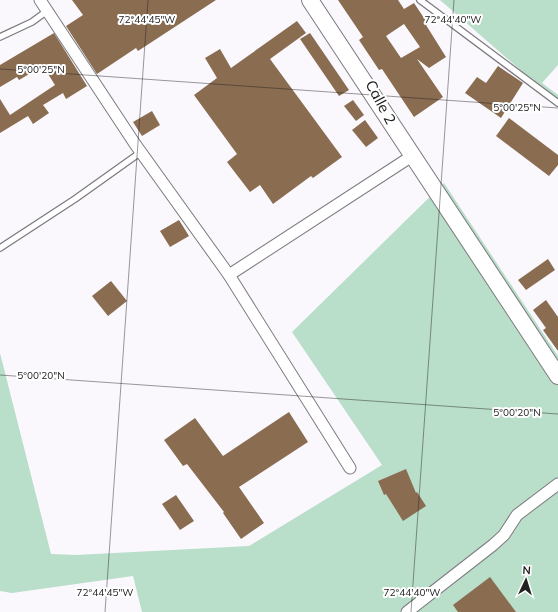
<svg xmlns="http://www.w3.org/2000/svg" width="558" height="612" font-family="Mulish,sans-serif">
  <rect width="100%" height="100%" fill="#faf8fd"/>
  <g fill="#b9dec9">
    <path d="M 440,0 L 558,0 L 558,65 L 542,83 L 558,95 L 558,103 Z"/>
    <path d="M 444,183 L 558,356 L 558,612 L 142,612 L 133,576 L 12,593 L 0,591 L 0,353 L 51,554 L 76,555 L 249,546 L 382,465 L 292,332 Z"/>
  </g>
  <g fill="#8a6c51" fill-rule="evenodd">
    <path d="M 72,0 L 216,0 L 138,51 L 136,48 L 97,74 L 66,26 L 83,15 Z"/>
    <path d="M 338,0 L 398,0 L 404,9 L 414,3 L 428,24 L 426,25 L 446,57 L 429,68 L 417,59 L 443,97 L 414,117 L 382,69 L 379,70 L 359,40 L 363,37 ZM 404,24 L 420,47 L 401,58 L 386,36 Z"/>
    <path d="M 297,21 L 306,33 L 270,59 L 342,157 L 313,178 L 311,176 L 273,204 L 260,185 L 250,192 L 227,162 L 237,154 L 194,95 L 217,78 L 205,58 L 220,49 L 231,68 Z"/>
    <path d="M 54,33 L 87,86 L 66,99 L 63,93 L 43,105 L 49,113 L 33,124 L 28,116 L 0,133 L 0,99 L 10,115 L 55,85 L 43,66 L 19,80 L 17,77 L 0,87 L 0,65 Z"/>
    <path d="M 310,33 L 349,90 L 339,96 L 300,39 Z"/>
    <path d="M 498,66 L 523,83 L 501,118 L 465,93 L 477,77 L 486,83 Z"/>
    <path d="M 353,100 L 364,115 L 356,121 L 344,106 Z"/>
    <path d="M 152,111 L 160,125 L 142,136 L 133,122 Z"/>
    <path d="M 509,118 L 558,155 L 558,165 L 549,176 L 496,136 Z"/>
    <path d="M 365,120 L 378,138 L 366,147 L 352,130 Z"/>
    <path d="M 179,220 L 189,236 L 170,247 L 160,231 Z"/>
    <path d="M 548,259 L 555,270 L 526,290 L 518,280 Z"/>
    <path d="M 111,281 L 127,301 L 108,316 L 92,296 Z"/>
    <path d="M 546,300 L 558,317 L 558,351 L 543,330 L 546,328 L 533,310 Z"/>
    <path d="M 289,412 L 308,442 L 239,487 L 264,523 L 241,539 L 223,513 L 224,512 L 187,464 L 183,466 L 164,440 L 195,418 L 223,456 Z"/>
    <path d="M 406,469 L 416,493 L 417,492 L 426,506 L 403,521 L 386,494 L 384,495 L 378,481 Z"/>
    <path d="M 176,495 L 194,521 L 180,530 L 162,504 Z"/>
    <path d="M 490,577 L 516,612 L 458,612 L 453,605 Z"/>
  </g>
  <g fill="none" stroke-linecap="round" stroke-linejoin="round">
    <g stroke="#7d7a7f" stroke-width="8">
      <g id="service">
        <path d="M 420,0 L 558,103"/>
        <path d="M 0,37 L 32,22 L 47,11"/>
        <path d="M 0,248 L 75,199 L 141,152"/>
      </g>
    </g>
    <g stroke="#7d7a7f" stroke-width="13">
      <g id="minor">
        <path d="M 40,0 L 135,144 L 229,275 L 350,468"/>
        <path d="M 229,275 L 412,156"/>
        <path d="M 407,612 L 493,545 L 504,535 L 517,515 L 558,484"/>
      </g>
    </g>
    <g stroke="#7d7a7f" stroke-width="18">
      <path id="secondary" d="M 310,0 L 558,376"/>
    </g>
    <use href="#service" stroke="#fff" stroke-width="5.5"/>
    <use href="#minor" stroke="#fff" stroke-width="11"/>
    <use href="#secondary" stroke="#fff" stroke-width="16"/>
  </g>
  <path fill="none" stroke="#212021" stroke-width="1" stroke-opacity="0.45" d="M 0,69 L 558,108M 0,375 L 558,414M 105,612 L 148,0M 411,612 L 454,0"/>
  <g text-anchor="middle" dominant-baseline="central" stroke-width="4" stroke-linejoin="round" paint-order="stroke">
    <g font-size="15" fill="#212021" stroke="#fff">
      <text transform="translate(381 102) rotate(62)">Calle 2</text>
    </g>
  </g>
  <g font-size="10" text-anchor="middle" fill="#212021" stroke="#fff" stroke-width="4" stroke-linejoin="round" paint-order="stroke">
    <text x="147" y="23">72°44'45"W</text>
    <text x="453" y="23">72°44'40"W</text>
    <text x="41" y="73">5°00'25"N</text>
    <text x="517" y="111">5°00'25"N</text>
    <text x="41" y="379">5°00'20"N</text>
    <text x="517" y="416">5°00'20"N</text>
    <text x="105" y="596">72°44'45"W</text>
    <text x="412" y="596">72°44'40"W</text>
  </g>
  <g transform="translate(526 580) rotate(4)" stroke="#ffffff" stroke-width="3" paint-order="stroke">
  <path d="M0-3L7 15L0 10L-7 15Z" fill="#212021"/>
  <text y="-6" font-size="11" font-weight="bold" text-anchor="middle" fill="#212021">N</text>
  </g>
</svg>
